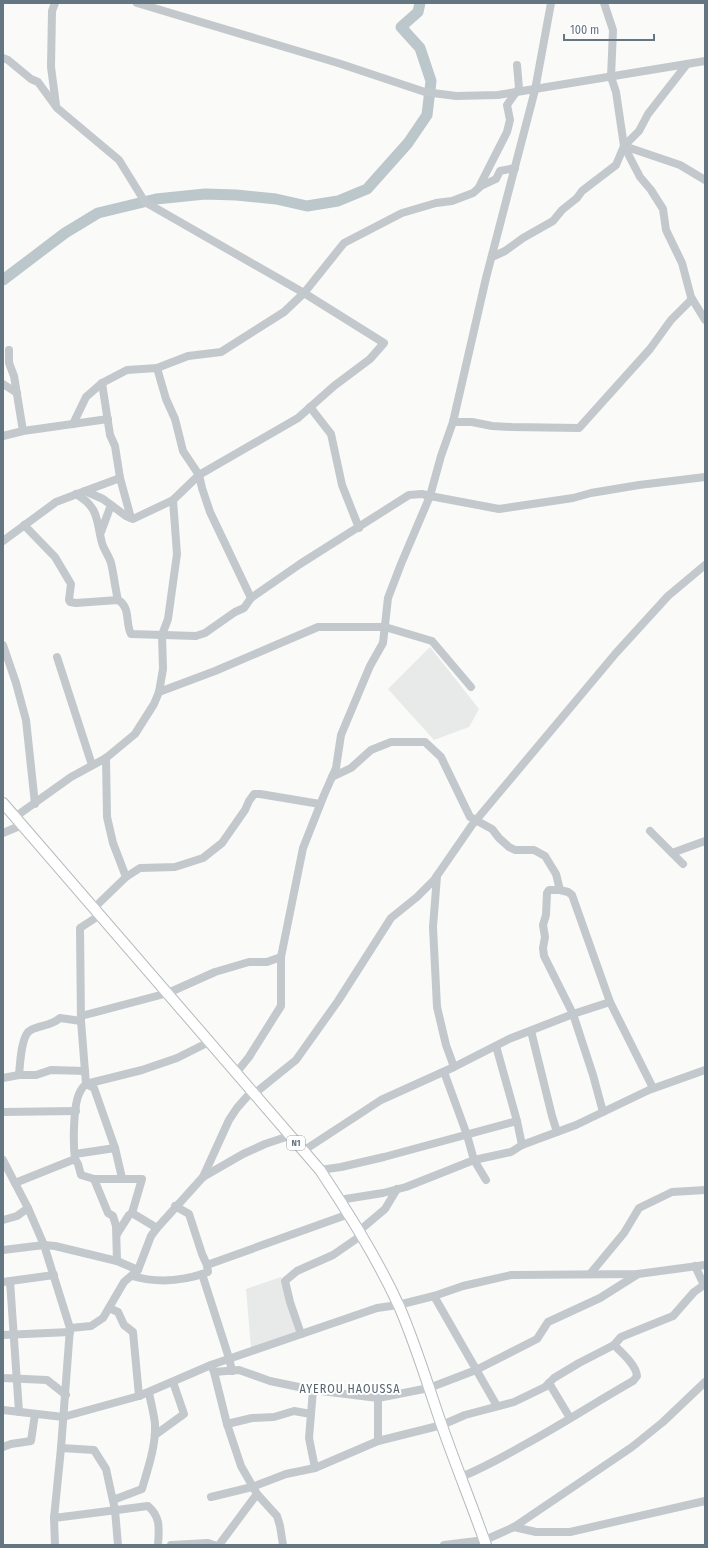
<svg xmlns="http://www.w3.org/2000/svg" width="708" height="1548" font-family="'Fira Sans Condensed',sans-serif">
  <rect width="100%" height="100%" fill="#fafaf8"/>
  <g fill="#e8e9e9">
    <path d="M 430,647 L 479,709 L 469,727 L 434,740 L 388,689 Z"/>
    <path d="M 281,1277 L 298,1331 L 251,1348 L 246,1289 Z"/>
  </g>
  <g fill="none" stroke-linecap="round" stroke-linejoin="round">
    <path stroke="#bbc7cb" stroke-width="11" d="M 3,280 L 65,233 L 98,213 L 156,199 L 205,194 L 236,195 L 276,199 L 307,206 L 338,201 L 367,189 L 408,143 L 427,115 L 431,81 L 420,48 L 401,27 L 418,12 L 420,3"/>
    <g stroke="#b5babe" stroke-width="12">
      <path id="major" d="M 3,803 L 320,1170 C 349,1214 377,1258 399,1306 C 416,1345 428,1386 442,1426 C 456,1466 472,1505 486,1545"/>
    </g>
    <g stroke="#c3c8cc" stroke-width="8">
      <path d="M 55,3 L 52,11 L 51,67 L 56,105"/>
      <path d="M 137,3 L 338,63 L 425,92 L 456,96 L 498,95 L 705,61"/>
      <path d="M 604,3 L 613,30 L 611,77 L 616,92 L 624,146 L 640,177 L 651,190 L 663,209 L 666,230 L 682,263 L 691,297 L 705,320"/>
      <path d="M 3,58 L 8,60 L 31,79 L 38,82 L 57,108 L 119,160 L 145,202 L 304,293 L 384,343 L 370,359 L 334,386 L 298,418 L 199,475 L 173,500 L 177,554 L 168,619 L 162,635 L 163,669 L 159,692 L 154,704 L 135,734 L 106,758 L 71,777 L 15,817"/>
      <path d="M 624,146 L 680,165 L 705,180"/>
      <path d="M 479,187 L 507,132 L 510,120 L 507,105 L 519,88 L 517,65"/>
      <path d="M 492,257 L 505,251 L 523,238 L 553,221 L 562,210 L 577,198 L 582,191 L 616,165 L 624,146 L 639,131 L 648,114 L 687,64"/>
      <path d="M 9,350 L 9,363 L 14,376 L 23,431"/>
      <path d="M 157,368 L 188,356 L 221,352 L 284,312 L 304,293 L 344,243 L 402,213 L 436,203 L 452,201 L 473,193 L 481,186 L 496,179 L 500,171 L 515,168"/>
      <path d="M 102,383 L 110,435 L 115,446 L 120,478 L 131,518"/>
      <path d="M 3,384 L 17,393"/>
      <path d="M 310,407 L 331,434 L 342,485 L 359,528"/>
      <path d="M 453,422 L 472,422 L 492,426 L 512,427 L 579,428 L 650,349 L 671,320 L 692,299"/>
      <path d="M 73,424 L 86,397 L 102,383 L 127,370 L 157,368 L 166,399 L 175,419 L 183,451 L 199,475 L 202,488 L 210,512 L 251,598"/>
      <path d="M 3,436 L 23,431 L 108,419"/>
      <path d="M 85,491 L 120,478"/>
      <path d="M 76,494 C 100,508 96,521 102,543 C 104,550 109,556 111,563 C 114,575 115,588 118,600"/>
      <path d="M 24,525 L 55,557 L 71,584 L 69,600 L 70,602 L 76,603 L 118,600 C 131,607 125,623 131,634 L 196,636 L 205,633 L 235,612 L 244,608 L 251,598 L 300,564 L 409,495 L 422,494 L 430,496 L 499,509 L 573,498 L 591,493 L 639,485 L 705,477"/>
      <path d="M 101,532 L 111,505"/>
      <path d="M 3,541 L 56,502 L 85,491 L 103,499 L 126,516 L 133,519 L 173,500"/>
      <path d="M 3,645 L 16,683 L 26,720 L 35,804"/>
      <path d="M 57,657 L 92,765"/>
      <path d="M 159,692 L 215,671 L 318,627 L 385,627 L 432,641 L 471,687"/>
      <path d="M 332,777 L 351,768 L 371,750 L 391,742 L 425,742 L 441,757 L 470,817 L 492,829 L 499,838 L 509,847 L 515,850 L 534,850 L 545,856 L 556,874 L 560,890 L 568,892 L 572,895 L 610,1002"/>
      <path d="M 650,831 L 683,864"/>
      <path d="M 3,833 L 22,825"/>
      <path d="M 672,853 L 705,841"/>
      <path d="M 437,876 L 433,927 L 437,1007 L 446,1045 L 454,1067"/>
      <path d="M 126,877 L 140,868 L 175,867 L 203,858 L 222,843 L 245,810 L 249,801 L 254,794 L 260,794 L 320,804"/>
      <path d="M 560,890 L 549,890 L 547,893 L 546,915 L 543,925 L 545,937 L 543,948 L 544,956 L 573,1014 L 593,1075 L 603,1112"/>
      <path d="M 94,908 L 126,877 L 113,843 L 107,817 L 106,758"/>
      <path d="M 81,1016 L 168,993 L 215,972 L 249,962 L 267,962 L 281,957"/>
      <path d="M 531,1031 L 552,1116 L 557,1132"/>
      <path d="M 496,1046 L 517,1121"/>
      <path d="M 444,1072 L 467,1135 L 474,1160 L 486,1180"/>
      <path d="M 236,1073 L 249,1057 L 281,1006 L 281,957 L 303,848 L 324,795 L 336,768 L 341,735 L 370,666 L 383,643 L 388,598 L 401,564 L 430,496 L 441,456 L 453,422 L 486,278 L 535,90 L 551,3"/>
      <path d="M 19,1075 C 20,1065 21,1034 31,1030 C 40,1025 51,1026 60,1018 L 81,1021"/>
      <path d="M 3,1078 L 19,1075 L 36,1075 L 51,1070 L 85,1071"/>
      <path d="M 86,1084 L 142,1070 L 177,1058 L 209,1042"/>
      <path d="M 254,1094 L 296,1060 L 338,1001 L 391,918 L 417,897 L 434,880 L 472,825 L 616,653 L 668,596 L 705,565"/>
      <path d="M 3,1112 L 76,1111"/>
      <path d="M 115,1148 L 122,1178"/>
      <path d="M 303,1151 L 381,1100 L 454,1067 L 509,1039 L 573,1014 L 610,1002 L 653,1088"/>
      <path d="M 75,1154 L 115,1148 L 94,1088 L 86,1084"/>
      <path d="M 75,1159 L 78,1164 L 81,1175 L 94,1179 L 108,1213 L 113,1216 L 116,1226 L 117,1261"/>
      <path d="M 3,1160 L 28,1208 L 44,1245 L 70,1328 L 61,1448 L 54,1518 L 55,1545"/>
      <path d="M 320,1170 L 341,1167 L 384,1157 L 517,1121 L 522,1145"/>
      <path d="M 203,1177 L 229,1120 L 237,1108 L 252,1091"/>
      <path d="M 94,1179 L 142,1179 L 132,1213 L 157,1228"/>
      <path d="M 15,1183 L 75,1159 C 73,1144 73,1104 80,1092 C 81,1089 84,1086 86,1084 L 81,1021 L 80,928 L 100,915"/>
      <path d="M 339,1200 L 383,1193 L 406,1187 L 474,1160 L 511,1152 L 522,1145 L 576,1125 L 649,1090 L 705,1070"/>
      <path d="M 175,1206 L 189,1214 L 202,1254 L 207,1265"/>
      <path d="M 3,1220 L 17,1216 L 28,1208"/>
      <path d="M 359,1231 L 385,1209 L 397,1189"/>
      <path d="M 117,1234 L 129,1215 L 132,1213"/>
      <path d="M 3,1250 L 44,1245 L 55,1246 L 117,1261 L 138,1270"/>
      <path d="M 202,1274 L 229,1358 L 232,1371"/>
      <path d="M 590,1274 L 624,1233 L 639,1208 L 672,1192 L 705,1190"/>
      <path d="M 132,1276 C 157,1283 184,1281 208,1272 L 207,1265 L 349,1214"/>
      <path d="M 10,1281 L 19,1412"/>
      <path d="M 3,1282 L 54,1275"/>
      <path d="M 434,1296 L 497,1406"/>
      <path d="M 109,1308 L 118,1312 L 124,1325 L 133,1332 L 139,1396"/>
      <path d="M 70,1328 L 91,1326 L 103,1318 L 124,1282 L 138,1270 L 151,1236 L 157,1228 L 203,1177 L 243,1154 L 265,1144 L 289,1136"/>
      <path d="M 301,1334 L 290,1302 L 285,1281 L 297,1271 L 333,1255 L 362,1235"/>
      <path d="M 3,1335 L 70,1332"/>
      <path d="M 211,1365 L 214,1372 L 239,1370 L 270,1381 L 313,1390 L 378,1398 L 429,1388 L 476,1370 L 537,1339 L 548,1322 L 600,1298 L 638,1274"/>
      <path d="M 214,1372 L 227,1424 L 241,1466 L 257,1494 L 277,1516 L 280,1526 L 283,1545"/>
      <path d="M 3,1378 L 47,1380 L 66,1395"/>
      <path d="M 549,1383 L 570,1418"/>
      <path d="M 313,1390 L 309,1438 L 315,1468"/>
      <path d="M 378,1398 L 378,1441"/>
      <path d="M 3,1410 L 63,1417 L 139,1396 L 211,1365 L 377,1308 L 398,1305 L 434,1296 L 463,1286 L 511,1275 L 638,1274 L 705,1265"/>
      <path d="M 227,1424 L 252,1418 L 274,1417 L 294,1411 L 311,1414"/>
      <path d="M 155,1435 L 184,1414 L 173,1382"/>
      <path d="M 3,1447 L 11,1444 L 31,1441 L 35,1414"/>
      <path d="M 61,1448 L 94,1450 L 106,1469 L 115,1510 L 118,1545"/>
      <path d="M 461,1477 C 483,1468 503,1457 524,1445 C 561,1425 596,1402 633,1381 L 637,1376 C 636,1365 622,1353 614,1345"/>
      <path d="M 211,1497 L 252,1487 L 286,1474 L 315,1468 L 378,1441 L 442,1425 L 465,1415 L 514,1402 L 545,1387 L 554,1378 L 579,1363 L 614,1345 L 621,1337 L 673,1316 L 694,1292 L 704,1285 L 695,1266"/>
      <path d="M 113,1500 L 142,1489 C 148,1468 156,1446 155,1424 C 154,1414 151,1403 149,1393"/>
      <path d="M 54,1518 L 148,1506 C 161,1517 159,1529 158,1545"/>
      <path d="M 514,1527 L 536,1532 L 570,1532 L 705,1501"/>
      <path d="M 171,1545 L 208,1543 L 214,1545"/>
      <path d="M 219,1545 L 257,1494"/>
      <path d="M 444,1545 L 485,1540 L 514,1527 L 632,1447 L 663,1422 L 705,1382"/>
    </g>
    <use href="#major" stroke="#fff" stroke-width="10"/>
  </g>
  <g text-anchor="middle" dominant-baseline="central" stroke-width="4" stroke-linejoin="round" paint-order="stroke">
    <rect fill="#fff" stroke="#939fa8" stroke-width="1" x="287" y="1136" width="18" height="14" rx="3"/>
    <g font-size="9" font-weight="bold" fill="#657683">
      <text x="296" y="1143">N1</text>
    </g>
    <g font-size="12" letter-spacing="1" fill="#57646e" stroke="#fff">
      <text x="350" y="1389">AYEROU HAOUSSA</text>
    </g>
  </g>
  <rect width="708" height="1548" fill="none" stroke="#657683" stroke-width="8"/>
  <path d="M564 34v6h90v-6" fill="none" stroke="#657683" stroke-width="2"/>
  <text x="570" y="34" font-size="12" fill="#657683" stroke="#ffffff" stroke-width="3" paint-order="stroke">100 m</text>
</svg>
